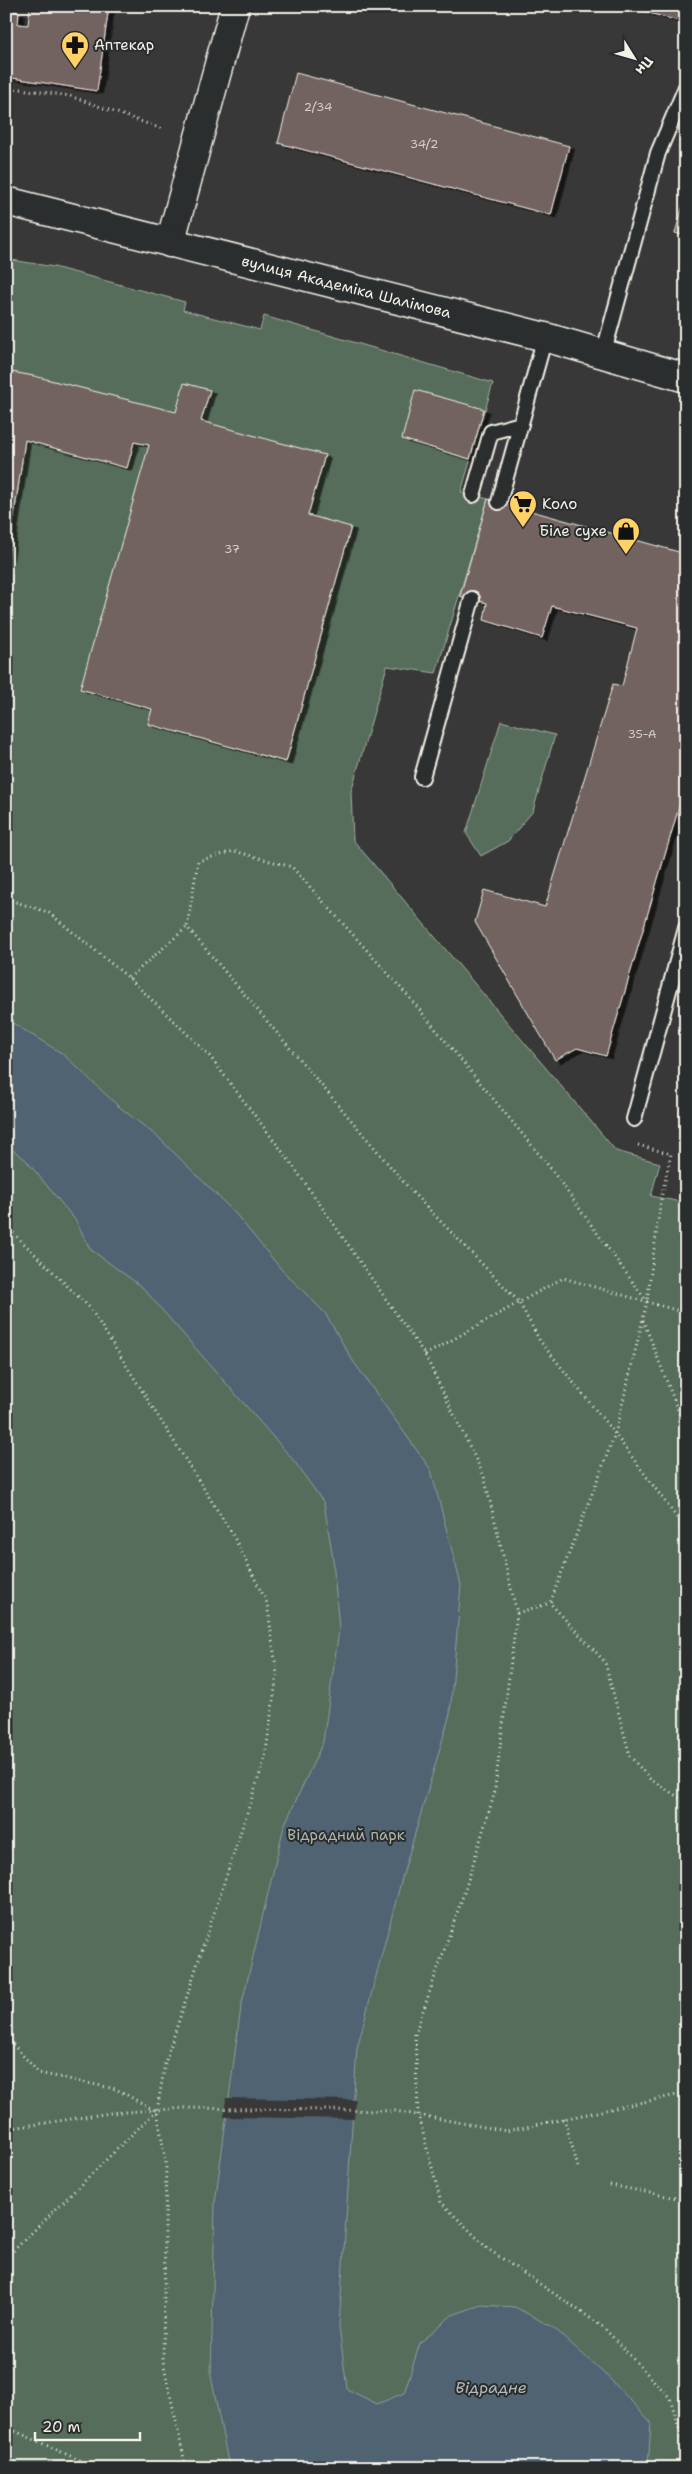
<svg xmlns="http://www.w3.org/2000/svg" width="692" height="2474" font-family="'Shantell Sans',sans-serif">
  <defs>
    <filter id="shadow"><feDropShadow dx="5.5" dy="3" stdDeviation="0" flood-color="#0009"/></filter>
  </defs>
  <rect width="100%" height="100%" fill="#383838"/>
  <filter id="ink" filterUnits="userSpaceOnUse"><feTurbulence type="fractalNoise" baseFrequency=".02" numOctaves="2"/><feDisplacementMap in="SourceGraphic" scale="10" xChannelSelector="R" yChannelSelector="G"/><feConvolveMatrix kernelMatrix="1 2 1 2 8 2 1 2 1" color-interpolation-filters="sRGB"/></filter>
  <g filter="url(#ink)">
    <g fill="#556d5a" stroke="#a4afa1">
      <path d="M 6,259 L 54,267 L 185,302 L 183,310 L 260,330 L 264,316 L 493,383 L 461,492 L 488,499 L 436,673 L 387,666 L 351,792 L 353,840 L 616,1151 L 660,1163 L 651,1196 L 686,1203 L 686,2468 L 6,2468 Z"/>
      <path d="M 501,721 L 555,735 L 533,811 L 508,841 L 481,856 L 466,833 Z"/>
    </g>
    <path fill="#4f6472" stroke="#919ca1" d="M 6,1019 L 63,1054 L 117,1105 L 159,1138 L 234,1212 L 281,1269 L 325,1313 L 353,1361 L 431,1470 L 461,1585 L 450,1714 L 402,1878 L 357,2048 L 339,2327 L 347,2389 L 377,2404 L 404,2393 L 420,2343 L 452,2315 L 481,2305 L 515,2307 L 554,2328 L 609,2378 L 651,2422 L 648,2468 L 232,2468 L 228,2462 L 211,2376 L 215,2203 L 241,2007 L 284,1826 L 323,1742 L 339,1630 L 333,1559 L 324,1503 L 294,1461 L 142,1287 L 90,1249 L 76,1221 L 25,1159 L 6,1145 Z"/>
    <path fill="#383838" d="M 226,2098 L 356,2100 L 354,2119 L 224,2117 Z"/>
    <g fill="#726460" stroke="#f4f1e8" filter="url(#shadow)">
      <path d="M 30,6 L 109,6 L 97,91 L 6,77 L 6,10 L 19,12 L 18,24 L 28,25 Z"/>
      <path d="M 623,6 L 686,6 L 686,23 Z"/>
      <path d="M 296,73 L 569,146 L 551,215 L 278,143 Z"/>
      <path d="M 686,195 L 686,236 L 675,233 Z"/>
      <path d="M 6,371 L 34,376 L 176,412 L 184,383 L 210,390 L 201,421 L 325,455 L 308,515 L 351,527 L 286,762 L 148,724 L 152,709 L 80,689 L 149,445 L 134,442 L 127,468 L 25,440 L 6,571 Z"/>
      <path d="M 415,390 L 484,409 L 470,459 L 402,439 Z"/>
      <path d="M 488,499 L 686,554 L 686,783 L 606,1056 L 577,1048 L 555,1060 L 475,922 L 484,890 L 545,907 L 613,684 L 622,686 L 637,628 L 552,606 L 542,638 L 484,620 L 487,603 L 460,596 Z"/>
    </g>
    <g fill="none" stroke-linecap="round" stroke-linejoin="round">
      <g stroke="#f4f1e8" stroke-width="18">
        <g id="service">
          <path d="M 607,340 L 658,153 L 686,87"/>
          <path d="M 473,495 L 491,432 L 521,424"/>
          <path d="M 499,502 L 545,337"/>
          <path d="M 422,777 L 472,599"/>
          <path d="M 634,1119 L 686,928"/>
        </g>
      </g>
      <g stroke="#f4f1e8" stroke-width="31">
        <path id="minor" d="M 170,243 L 235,6"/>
      </g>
      <g stroke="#f4f1e8" stroke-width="31">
        <g id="tertiary">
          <path id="s1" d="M 6,201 L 545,337 L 686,378"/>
        </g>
      </g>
      <g stroke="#f4f1e8" stroke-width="3" stroke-dasharray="1 4" stroke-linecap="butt">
        <path d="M 6,87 L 70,96 L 162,129"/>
        <path d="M 6,899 L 48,912 L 129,978 L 208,1054 L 291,1163 L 425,1355 L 484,1476 L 517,1613 L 494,1795 L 465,1890 L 415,2034 L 418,2114 L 441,2202 L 488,2249 L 602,2326 L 670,2398 L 686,2452"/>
        <path d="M 129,978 L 187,927"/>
        <path d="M 638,1145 L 671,1154 L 661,1199 L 647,1301"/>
        <path d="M 6,1226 L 90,1308 L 233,1535 L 267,1603 L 277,1674 L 265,1758 L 165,2063 L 157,2111 L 166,2163 L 163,2361 L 186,2468"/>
        <path d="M 643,1320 L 686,1431"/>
        <path d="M 425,1355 L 563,1278 L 686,1313"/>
        <path d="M 686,1530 L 615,1434 L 540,1341 L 519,1302 L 413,1193 L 187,927 L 198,861 L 234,851 L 292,867 L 409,997 L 548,1165 L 647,1302 L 615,1434 L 550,1603 L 605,1662 L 630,1756 L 650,1779 L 686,1802"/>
        <path d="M 517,1613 L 550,1603"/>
        <path d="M 6,2037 L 39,2073 L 116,2089 L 156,2111"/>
        <path d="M 564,2118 L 578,2167"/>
        <path d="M 6,2129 L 110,2113 L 186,2108 L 395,2111 L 507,2131 L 686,2093"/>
        <path d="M 610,2185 L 686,2200"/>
        <path d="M 6,2258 L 156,2111"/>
        <path d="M 6,2427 L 97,2468"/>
      </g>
      <use href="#service" stroke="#2a2d2e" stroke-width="14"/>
      <use href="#minor" stroke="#2a2d2e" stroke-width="28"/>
      <use href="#tertiary" stroke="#2a2d2e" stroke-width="28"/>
    </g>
  </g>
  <defs>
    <g id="pharmacy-pin" transform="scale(1.4375)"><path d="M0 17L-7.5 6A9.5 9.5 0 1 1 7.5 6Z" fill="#ffd166" stroke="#2a2d2e"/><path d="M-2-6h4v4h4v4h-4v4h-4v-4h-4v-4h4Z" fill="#111"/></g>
    <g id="supermarket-pin" transform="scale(1.4375)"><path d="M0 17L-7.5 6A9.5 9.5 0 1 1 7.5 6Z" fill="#ffd166" stroke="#2a2d2e"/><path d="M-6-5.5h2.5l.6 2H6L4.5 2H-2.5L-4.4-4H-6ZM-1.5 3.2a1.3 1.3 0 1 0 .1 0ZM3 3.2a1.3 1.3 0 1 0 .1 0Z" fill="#111"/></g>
    <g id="shop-pin" transform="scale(1.4375)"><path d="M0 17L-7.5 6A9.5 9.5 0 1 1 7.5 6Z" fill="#ffd166" stroke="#2a2d2e"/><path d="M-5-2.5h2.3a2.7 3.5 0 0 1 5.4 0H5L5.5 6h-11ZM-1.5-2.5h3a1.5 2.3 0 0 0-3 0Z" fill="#111"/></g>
  </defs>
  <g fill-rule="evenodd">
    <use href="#pharmacy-pin" x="75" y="45"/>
    <use href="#supermarket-pin" x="523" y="504"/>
    <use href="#shop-pin" x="626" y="531"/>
  </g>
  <g text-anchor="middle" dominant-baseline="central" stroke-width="4" stroke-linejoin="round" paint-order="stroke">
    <g font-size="12" fill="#d4cec6">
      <text x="318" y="107">2/34</text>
      <text x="424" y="144">34/2</text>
      <text x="232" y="549">37</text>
      <text x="642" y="734">35-А</text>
    </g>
    <g font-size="15" fill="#f4f1e8" stroke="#2a2d2e" text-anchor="start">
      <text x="94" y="45">Аптекар</text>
      <text x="542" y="504">Коло</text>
      <text x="607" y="531" text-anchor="end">Біле сухе</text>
    </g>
    <g font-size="15" fill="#f4f1e8" stroke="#2a2d2e">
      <text stroke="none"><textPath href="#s1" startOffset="351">вулиця Академіка Шалімова</textPath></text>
    </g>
    <g font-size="15" fill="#acb6a8" stroke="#2a2d2e">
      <text x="346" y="1835">Відрадний парк</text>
    </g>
    <g font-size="16" font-style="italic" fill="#b2b9b9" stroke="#2a2d2e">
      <text x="491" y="2387">Відрадне</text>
    </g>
  </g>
  <rect width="692" height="2474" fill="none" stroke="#2a2d2e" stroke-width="25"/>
  <rect x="12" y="12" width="667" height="2449" fill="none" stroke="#f4f1e8" stroke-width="2" filter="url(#ink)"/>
  <g transform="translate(634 58) rotate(127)" stroke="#2a2d2e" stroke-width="4" paint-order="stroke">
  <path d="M0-4L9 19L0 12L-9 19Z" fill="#f4f1e8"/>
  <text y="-8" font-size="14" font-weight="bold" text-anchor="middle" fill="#f4f1e8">Пн</text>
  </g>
  <path d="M35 2432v8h105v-8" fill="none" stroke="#f4f1e8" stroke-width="2.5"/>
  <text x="42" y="2432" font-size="15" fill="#f4f1e8" stroke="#2a2d2e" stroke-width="4" paint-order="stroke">20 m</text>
</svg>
